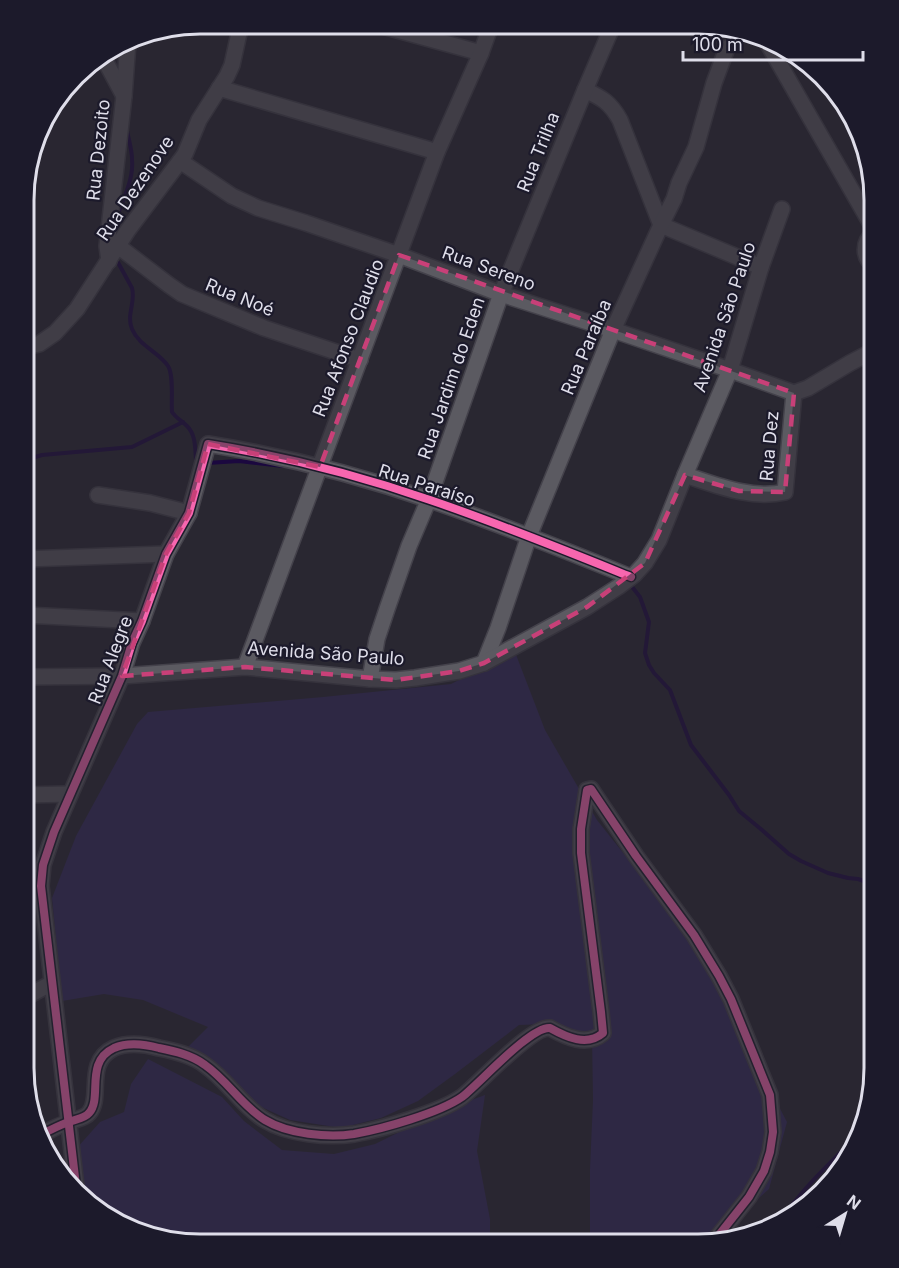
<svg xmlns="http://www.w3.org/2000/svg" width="899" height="1268" font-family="Inter,sans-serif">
  <rect width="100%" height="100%" fill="#292731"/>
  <g fill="#342a5b">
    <path d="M 515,652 L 545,730 L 597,820 L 690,937 L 787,1122 L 769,1189 L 709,1242 L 699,1244 L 590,1244 L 590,1169 L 593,1100 L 592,1036 L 548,1024 L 519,1025 L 455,1074 L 418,1101 L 381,1118 L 341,1128 L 290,1120 L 246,1100 L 187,1048 L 208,1027 L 143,1000 L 104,994 L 62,1001 L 52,898 L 76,836 L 137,724 L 148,712 L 323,697 L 451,684 Z"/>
    <path d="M 148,1059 L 222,1097 L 244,1121 L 282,1150 L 334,1154 L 375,1144 L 444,1110 L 485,1095 L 477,1151 L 490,1219 L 490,1243 L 178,1243 L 93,1208 L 86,1199 L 76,1149 L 100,1122 L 124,1112 L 131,1084 Z"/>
  </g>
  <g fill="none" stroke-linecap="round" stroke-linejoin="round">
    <g stroke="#1b083f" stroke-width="4">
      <path d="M 118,214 C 124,197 134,178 132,159 C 132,150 129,141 127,131"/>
      <path d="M 115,257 L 132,288 C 136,302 126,315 132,329 C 139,346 159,352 168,366 C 174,375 171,401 172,412 C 176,418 182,421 187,426 C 196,435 195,448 196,460 L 199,462"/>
      <path d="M 25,460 L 42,455 L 132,447 L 183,422"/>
      <path d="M 207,463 L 239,461 L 283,466"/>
      <path d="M 629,583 L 640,597 L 649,622 L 645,653 L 649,665 L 654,673 L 670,690 L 691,745 L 729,795 L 739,811 L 762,830 L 789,854 L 801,861 L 828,873 L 848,878 L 858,879 L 875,885"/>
      <path d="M 780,1222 C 800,1191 828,1165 854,1139"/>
    </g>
    <g stroke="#44424b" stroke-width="18">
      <g id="minor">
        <path d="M 379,25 L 481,53"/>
        <path d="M 768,44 L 875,231"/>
        <path d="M 103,57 L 124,96"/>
        <path d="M 219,88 L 437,152"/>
        <path d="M 585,90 C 602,98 610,102 620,120 L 661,225 L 761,267"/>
        <path d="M 180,161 L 232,196 L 258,208 L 306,223 L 399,255 L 501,294 L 613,330 L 730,370 L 794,393"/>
        <path d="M 118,246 L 169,285 L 182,294 L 264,328 L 360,360"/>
        <path d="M 109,261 L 107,246 L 124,96 L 128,42"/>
        <path d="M 875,267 C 862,257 862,242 875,232"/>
        <path d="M 25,347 L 39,344 L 55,333 L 77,309 L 128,230 L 180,161 L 185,154 L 199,120 L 227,76 L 232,65 L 241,24"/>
        <path d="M 794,393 L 808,388 L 850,363 L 875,350"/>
        <path d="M 685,475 C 716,485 752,500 785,492 L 794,393"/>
        <path d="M 98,495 L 150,503 L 189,513"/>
        <path d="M 25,559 L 166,554"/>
        <path d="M 25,615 L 142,621"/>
        <path d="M 484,663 L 498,628 L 529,536 L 613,330 L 661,225 L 674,199 L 679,183 L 696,147 L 714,83 L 727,48"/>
        <path d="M 245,667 L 437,152 L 481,53 L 491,25"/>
        <path d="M 25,677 L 122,676 L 245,667 L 370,679 L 396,680 L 415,678 L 459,671 L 484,663 L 587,607 L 618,587 L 635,574 L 645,563 L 659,540 L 685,475 L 730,370 L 761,267 L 782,209"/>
        <path d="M 370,679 L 377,639 L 387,609 L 409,546 L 429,499 L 501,294 L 585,90 L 613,25"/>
        <path d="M 24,795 L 70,794"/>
        <path d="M 24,892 L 41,886"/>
        <path d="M 24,998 L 52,983"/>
        <path d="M 40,1135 C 49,1131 59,1125 69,1122 C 75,1119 84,1119 89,1113 C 103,1098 84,1062 114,1048 C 128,1042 144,1044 159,1048 C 174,1051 192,1055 205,1065 C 228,1081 242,1106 265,1120 C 288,1134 328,1138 354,1134 C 382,1129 439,1113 462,1097 C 480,1083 531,1026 550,1028 C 566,1037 587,1047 603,1033 L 601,1012 L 581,853 L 581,829 L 587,790 L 591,789 L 636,856 L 694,935 L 719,976 L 731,999 L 770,1095 L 773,1132 L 770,1152 L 764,1171 L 749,1197 L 715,1240"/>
        <path d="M 76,1186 L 41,886 L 43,865 L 54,832 L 122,676 L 132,643 L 142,621 L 166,554 L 189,513 L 208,444 C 283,456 358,475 430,500 C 498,523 564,550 631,577"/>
      </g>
    </g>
    <use href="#minor" stroke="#5b5a61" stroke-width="15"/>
    <g stroke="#1c1a2b" stroke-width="11">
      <g id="cycleway">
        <path d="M 40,1135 C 49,1131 59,1125 69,1122 C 75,1119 84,1119 89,1113 C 103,1098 84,1062 114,1048 C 128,1042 144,1044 159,1048 C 174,1051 192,1055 205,1065 C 228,1081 242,1106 265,1120 C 288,1134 328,1138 354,1134 C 382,1129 439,1113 462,1097 C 480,1083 531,1026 550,1028 C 566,1037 587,1047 603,1033 L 601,1012 L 581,853 L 581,829 L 587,790 L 591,789 L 636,856 L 694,935 L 719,976 L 731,999 L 770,1095 L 773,1132 L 770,1152 L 764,1171 L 749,1197 L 715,1240"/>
        <path d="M 76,1186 L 41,886 L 43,865 L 54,832 L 122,676 L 132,643 L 142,621 L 166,554 L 189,513 L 208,444 C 283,456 358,475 430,500 C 498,523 564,550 631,577"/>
      </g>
    </g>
    <use href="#cycleway" stroke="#f766af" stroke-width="8"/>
  </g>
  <path d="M0 0H899V1268H0ZM 399,255 L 794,393 L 785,492 L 739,491 L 685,475 L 645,563 L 587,607 L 484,663 L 459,671 L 396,680 L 245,667 L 122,676 L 166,554 L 189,513 L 208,444 L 320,467 Z" fill="#292731" fill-opacity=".55" fill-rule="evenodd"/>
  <path fill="none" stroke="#c84078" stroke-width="4.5" stroke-dasharray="12 8" stroke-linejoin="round" d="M 399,255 L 794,393 L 785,492 L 739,491 L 685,475 L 645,563 L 587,607 L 484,663 L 459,671 L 396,680 L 245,667 L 122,676 L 166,554 L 189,513 L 208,444 L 320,467 Z"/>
  <g text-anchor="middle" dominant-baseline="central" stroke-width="4.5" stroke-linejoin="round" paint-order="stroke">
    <g font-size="18" fill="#dfdeea" stroke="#1c1a2b">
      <text transform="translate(98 150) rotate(-84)">Rua Dezoito</text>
      <text transform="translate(538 152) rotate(-68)">Rua Trilha</text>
      <text transform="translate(135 188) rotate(-56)">Rua Dezenove</text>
      <text transform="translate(489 268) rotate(20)">Rua Sereno</text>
      <text transform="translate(240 297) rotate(22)">Rua Noé</text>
      <text transform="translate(724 317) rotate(-71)">Avenida São Paulo</text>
      <text transform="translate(348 338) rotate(-69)">Rua Afonso Claudio</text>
      <text transform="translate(586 347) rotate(-67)">Rua Paraíba</text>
      <text transform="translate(451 378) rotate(-71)">Rua Jardim do Eden</text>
      <text transform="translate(769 446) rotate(-85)">Rua Dez</text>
      <text transform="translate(427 485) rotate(18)">Rua Paraíso</text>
      <text transform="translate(326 653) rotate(4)">Avenida São Paulo</text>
      <text transform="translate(110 660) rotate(-69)">Rua Alegre</text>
    </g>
  </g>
  <path d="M0 0H899V1268H0ZM200 34H698A166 166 0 0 1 864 200V1068A166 166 0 0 1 698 1234H200A166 166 0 0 1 34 1068V200A166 166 0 0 1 200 34Z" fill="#1c1a2b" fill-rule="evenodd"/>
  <path fill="none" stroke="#dfdeea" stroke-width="3" d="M200 34H698A166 166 0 0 1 864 200V1068A166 166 0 0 1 698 1234H200A166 166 0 0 1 34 1068V200A166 166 0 0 1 200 34Z"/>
  <g transform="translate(845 1214) rotate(37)" stroke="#1c1a2b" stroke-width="4.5" paint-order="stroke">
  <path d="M0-4.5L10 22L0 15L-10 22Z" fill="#dfdeea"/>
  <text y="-9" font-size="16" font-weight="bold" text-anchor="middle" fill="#dfdeea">N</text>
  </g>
  <path d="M683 51v9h180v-9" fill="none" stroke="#dfdeea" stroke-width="3"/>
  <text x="692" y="51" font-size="18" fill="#dfdeea" stroke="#1c1a2b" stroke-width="4.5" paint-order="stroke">100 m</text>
</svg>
